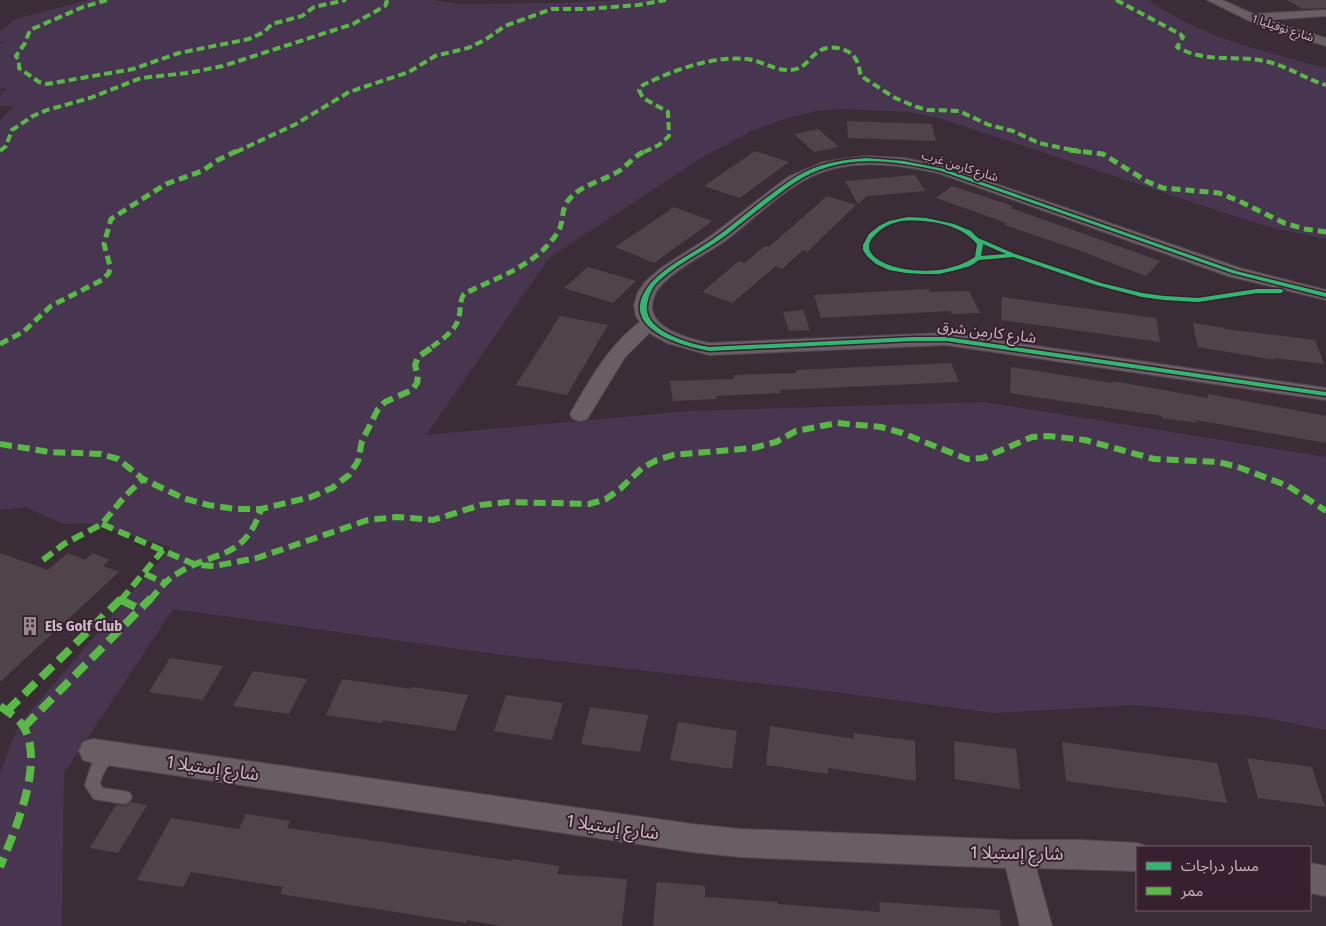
<svg xmlns="http://www.w3.org/2000/svg" width="1326" height="926" font-family="'Fira Sans Condensed','Noto Sans Arabic',sans-serif">
  <rect width="100%" height="100%" fill="#3b2d37"/>
  <path fill="#483650" d="M 89,0 L 432,0 L 459,4 L 560,3 L 617,0 L 1148,0 C 1201,37 1265,52 1326,68 L 1326,239 L 1273,228 L 1234,216 L 942,119 L 910,112 L 840,109 L 816,111 L 785,119 L 751,131 L 698,160 L 549,258 L 426,435 L 689,411 L 985,402 L 1326,457 L 1326,730 L 1262,717 L 1135,705 L 994,713 L 811,689 L 495,654 L 173,609 L 64,773 L 62,926 L 0,926 L 0,773 L 18,726 L 171,547 L 87,523 L 63,524 L 26,507 L 0,510 L 0,121 L 14,106 L 0,106 L 0,96 L 7,89 L 0,88 L 0,44 L 3,41 L 0,41 L 0,32 L 15,19 Z"/>
  <g fill="#50444c">
    <path d="M 1287,0 L 1326,0 L 1326,8 L 1302,9 Z"/>
    <path d="M 847,121 L 932,124 L 936,141 L 848,138 Z"/>
    <path d="M 818,129 L 839,147 L 814,152 L 794,134 Z"/>
    <path d="M 755,151 L 789,162 L 740,198 L 704,186 Z"/>
    <path d="M 915,175 L 925,191 L 867,196 L 858,204 L 845,181 Z"/>
    <path d="M 952,186 L 1013,206 L 1011,208 L 1160,261 L 1146,276 L 1078,250 L 1005,225 L 1007,223 L 936,198 Z"/>
    <path d="M 827,196 L 856,205 L 807,252 L 803,250 L 782,269 L 776,266 L 732,303 L 702,292 L 739,261 L 745,263 L 765,246 L 769,247 Z"/>
    <path d="M 674,207 L 712,221 L 654,263 L 615,247 Z"/>
    <path d="M 588,267 L 636,281 L 613,303 L 564,288 Z"/>
    <path d="M 929,289 L 930,292 L 969,291 L 980,313 L 952,314 L 950,311 L 821,318 L 814,295 Z"/>
    <path d="M 1002,297 L 1156,318 L 1160,342 L 1001,320 Z"/>
    <path d="M 803,310 L 810,330 L 789,331 L 783,312 Z"/>
    <path d="M 560,316 L 608,325 L 567,395 L 516,385 Z"/>
    <path d="M 1193,323 L 1224,328 L 1225,329 L 1315,340 L 1324,364 L 1274,358 L 1275,360 L 1198,347 Z"/>
    <path d="M 951,363 L 959,382 L 780,390 L 781,393 L 716,396 L 717,399 L 673,401 L 670,381 L 734,379 L 734,375 L 796,373 L 796,370 Z"/>
    <path d="M 1011,367 L 1113,383 L 1113,381 L 1208,398 L 1208,394 L 1326,416 L 1326,443 L 1196,420 L 1197,423 L 1162,418 L 1162,416 L 1010,393 Z"/>
    <path d="M 0,553 L 48,570 L 68,553 L 85,560 L 93,553 L 109,560 L 103,566 L 119,572 L 0,682 Z"/>
    <path d="M 170,658 L 223,666 L 203,700 L 149,692 Z"/>
    <path d="M 253,671 L 307,679 L 289,714 L 233,706 Z"/>
    <path d="M 342,679 L 411,689 L 412,687 L 468,695 L 455,731 L 383,720 L 382,723 L 326,715 Z"/>
    <path d="M 506,695 L 563,703 L 552,740 L 494,731 Z"/>
    <path d="M 590,707 L 648,715 L 640,752 L 581,744 Z"/>
    <path d="M 678,722 L 737,731 L 732,769 L 670,760 Z"/>
    <path d="M 770,726 L 854,739 L 854,733 L 915,741 L 916,781 L 828,768 L 828,774 L 766,765 Z"/>
    <path d="M 954,741 L 1016,749 L 1020,789 L 955,779 Z"/>
    <path d="M 1062,742 L 1217,763 L 1227,803 L 1066,781 Z"/>
    <path d="M 1247,758 L 1312,767 L 1325,807 L 1258,798 Z"/>
    <path d="M 131,802 L 147,805 L 118,853 L 90,848 L 116,805 L 125,806 Z"/>
    <path d="M 246,814 L 290,821 L 287,828 L 512,861 L 512,859 L 559,866 L 557,874 L 627,879 L 622,926 L 501,926 L 467,920 L 466,923 L 280,894 L 283,887 L 191,872 L 183,887 L 137,880 L 171,818 L 239,829 Z"/>
    <path d="M 657,882 L 705,886 L 705,897 L 778,902 L 778,904 L 880,912 L 879,902 L 999,910 L 1001,926 L 653,926 Z"/>
  </g>
  <g fill="none" stroke-linecap="round" stroke-linejoin="round">
    <g stroke="#544951" stroke-width="2">
      <path id="lane" d="M 108,748 L 113,749 L 115,754 L 102,776 L 100,784 L 103,788 L 129,792 L 132,797 L 129,802 L 124,804 L 94,799 L 85,786 C 88,773 95,752 108,748 Z"/>
    </g>
    <g stroke="#544951" stroke-width="2">
      <g id="street">
        <path d="M 1207,0 L 1222,0 L 1253,14 L 1326,10 L 1326,16 L 1266,20 L 1326,38 L 1326,46 L 1256,24 Z"/>
        <path d="M 866,156 L 904,158 L 947,167 L 1240,268 L 1326,290 L 1326,300 L 1228,276 L 938,173 C 904,166 867,160 832,169 C 794,178 760,214 729,238 C 706,255 676,267 658,289 C 655,292 655,296 653,300 C 645,328 689,339 709,343 L 946,333 L 1326,388 L 1326,400 L 946,345 L 709,355 L 667,343 L 649,333 L 625,357 L 587,419 L 580,421 L 573,419 L 570,414 C 590,380 608,346 640,322 L 636,316 L 634,305 L 638,292 L 645,282 L 661,268 L 708,238 L 788,177 L 823,162 Z"/>
        <path d="M 93,739 L 692,824 L 740,829 L 1017,840 L 1080,840 L 1137,843 L 1148,847 L 1137,847 L 1137,871 L 1036,868 L 1052,926 L 1020,926 L 1006,868 L 740,857 L 692,852 L 93,763 L 83,760 L 79,751 L 83,742 Z"/>
        <path d="M 1310,863 L 1326,866 L 1326,896 L 1310,893 Z"/>
      </g>
    </g>
    <use href="#lane" fill="#695e65" fill-rule="evenodd"/>
    <use href="#street" fill="#695e65" fill-rule="evenodd"/>
    <g stroke="#58b947" stroke-width="4" stroke-dasharray="8 4" stroke-linecap="butt">
      <path d="M 107,0 L 83,7 L 30,30 L 25,43 L 16,56 L 19,61 L 19,68 L 39,82 L 47,84 L 133,69 L 179,53 L 249,39 L 264,32 L 272,24 L 302,16 L 314,7 L 346,0"/>
      <path d="M 1116,0 L 1180,34 L 1183,37 L 1177,47 C 1204,63 1235,55 1264,61 C 1286,65 1305,79 1326,85"/>
      <path d="M 0,151 L 6,146 L 12,130 L 33,116 L 47,110 L 90,98 L 141,78 L 188,73 L 223,66 L 353,24 L 385,6 L 387,2 L 385,0"/>
      <path d="M 236,152 L 296,124 L 349,92 L 409,72 L 435,56 L 468,48 L 485,40 L 505,26 L 552,9 L 587,9 L 638,5 L 666,0"/>
      <path d="M 644,152 L 659,145 L 669,136 L 668,112 L 643,98 L 639,90 L 643,85 C 674,70 711,56 746,59 C 761,60 774,71 790,70 C 806,70 809,56 821,50 C 831,45 849,48 855,58 C 859,63 859,70 861,76 L 895,98 L 917,107 L 928,110 L 959,111 L 989,125 L 1013,131 L 1039,143 L 1081,152"/>
    </g>
    <g stroke="#58b947" stroke-width="5" stroke-dasharray="9 5" stroke-linecap="butt">
      <path d="M 1069,150 L 1103,154 L 1148,182 L 1163,188 L 1219,193 L 1239,201 L 1284,223 L 1305,229 L 1326,232"/>
      <path d="M 0,344 L 23,332 L 51,306 L 102,280 L 109,273 L 110,266 L 104,244 L 111,219 L 166,184 L 202,171 L 218,160 L 239,150"/>
      <path d="M 432,347 C 442,339 456,331 459,317 C 461,308 459,302 464,294 C 491,280 521,271 544,249 C 549,244 557,235 560,228 C 563,220 562,209 567,202 C 580,184 602,182 619,171 C 629,164 635,155 647,150"/>
    </g>
    <g stroke="#58b947" stroke-width="6" stroke-dasharray="12 6" stroke-linecap="butt">
      <path d="M 0,444 L 49,452 L 101,454 L 118,459 L 143,479 L 183,498 L 208,505 L 236,509 L 261,509 L 311,497 L 332,488 L 349,475 L 358,461 L 362,441 L 378,409 L 385,402 L 412,390 L 417,383 L 418,376 L 415,365 L 418,357 L 434,346"/>
      <path d="M 102,524 L 196,565 L 215,566 L 257,558 L 368,520 L 397,517 L 433,520 L 481,505 L 508,502 L 589,504 L 606,499 L 620,489 L 642,468 L 657,460 L 673,455 L 753,448 L 776,442 L 796,431 L 837,423 L 881,427 L 902,433 L 967,459 L 983,458 L 1032,437 L 1049,436 L 1085,440 L 1154,459 L 1218,462 L 1238,467 L 1288,486 L 1326,511"/>
      <path d="M 43,560 L 64,544 L 102,524 L 125,496 L 143,479"/>
      <path d="M 145,574 L 165,583"/>
      <path d="M 121,600 L 163,550"/>
      <path d="M 150,600 C 157,592 165,581 175,575 C 212,550 244,562 261,509"/>
    </g>
    <g stroke="#58b947" stroke-width="8" stroke-dasharray="16 8" stroke-linecap="butt">
      <path d="M 121,600 L 140,609"/>
      <path d="M 0,706 C 8,712 18,718 23,726 C 46,762 14,832 0,867"/>
      <path d="M 7,711 L 122,598"/>
      <path d="M 24,727 L 151,598"/>
    </g>
    <g stroke="#37202f" stroke-width="3">
      <g id="cycleway">
        <path d="M 866,158 L 904,161 L 944,169 L 1236,271 L 1326,293 L 1326,297 L 1232,273 L 941,171 C 904,163 865,156 828,167 C 803,174 787,188 767,203 C 753,214 739,225 725,236 C 702,253 673,265 654,286 C 651,291 649,295 648,300 C 638,330 688,343 709,347 L 913,337 L 946,337 L 1326,392 L 1326,396 L 946,341 L 913,341 L 709,351 C 687,347 631,333 641,300 C 643,294 646,289 650,284 C 667,265 692,254 712,240 C 731,227 748,212 766,198 C 780,188 792,178 807,171 C 825,162 846,160 866,158 Z"/>
        <path d="M 908,217 L 926,218 L 954,224 L 971,231 L 978,238 L 1015,254 L 1101,283 L 1142,293 L 1164,296 L 1198,298 L 1257,289 L 1281,289 L 1284,291 L 1281,293 L 1257,293 L 1198,302 L 1164,300 L 1142,297 L 1096,285 L 1013,257 L 979,260 L 970,266 L 956,270 L 939,274 L 922,274 L 906,273 L 889,270 L 876,264 L 867,256 L 863,250 L 863,245 L 869,234 L 879,226 L 889,221 ZM 901,221 C 926,219 960,223 977,244 L 975,257 C 964,264 952,268 939,270 C 928,271 916,271 904,269 C 890,267 856,255 874,236 C 881,228 891,223 901,221 ZM 983,244 L 1006,254 L 981,256 Z"/>
      </g>
    </g>
    <use href="#cycleway" fill="#33b770" fill-rule="evenodd"/>
  </g>
  <defs>
    <g id="building-bare" transform="scale(1.5)"><path d="M-4-6H4V6H1V3H-1V6H-4ZM-2.5-4.3h1.7v1.8h-1.7ZM.8-4.3h1.7v1.8H.8ZM-2.5-1h1.7V.8h-1.7ZM.8-1h1.7V.8H.8Z" fill="#998893" stroke="#37202f" stroke-width="2.5" paint-order="stroke"/></g>
  </defs>
  <g fill-rule="evenodd">
    <use href="#building-bare" x="30" y="626"/>
  </g>
  <g text-anchor="middle" dominant-baseline="central" stroke-width="4" stroke-linejoin="round" paint-order="stroke">
    <g font-size="12" fill="#cbb9c4" stroke="#37202f">
      <text transform="translate(1283 28) rotate(18)">شارع نوفيليا 1</text>
      <text transform="translate(960 166) rotate(17)">شارع كارمن غرب</text>
    </g>
    <g font-size="15" fill="#cbb9c4" stroke="#37202f">
      <text transform="translate(987 332) rotate(7)">شارع كارمن شرق</text>
    </g>
    <g font-size="15" font-weight="bold" fill="#cbb9c4" stroke="#37202f" text-anchor="start">
      <text x="45" y="626">Els Golf Club</text>
    </g>
    <g font-size="18" fill="#cbb9c4" stroke="#37202f">
      <text transform="translate(213 768) rotate(8)">شارع إستيلا 1</text>
      <text transform="translate(613 827) rotate(8)">شارع إستيلا 1</text>
      <text transform="translate(1017 853) rotate(1)">شارع إستيلا 1</text>
    </g>
  </g>
  <rect x="1136" y="846" width="175" height="65" fill="#37202f" stroke="#725d6b"/>
  <rect x="1146" y="862" width="25" height="8" fill="#33b770" stroke="#725d6b"/>
  <text x="1181" y="871" font-size="15" fill="#cbb9c4">مسار دراجات</text>
  <rect x="1146" y="887" width="25" height="8" fill="#58b947" stroke="#725d6b"/>
  <text x="1181" y="896" font-size="15" fill="#cbb9c4">ممر</text>
</svg>
